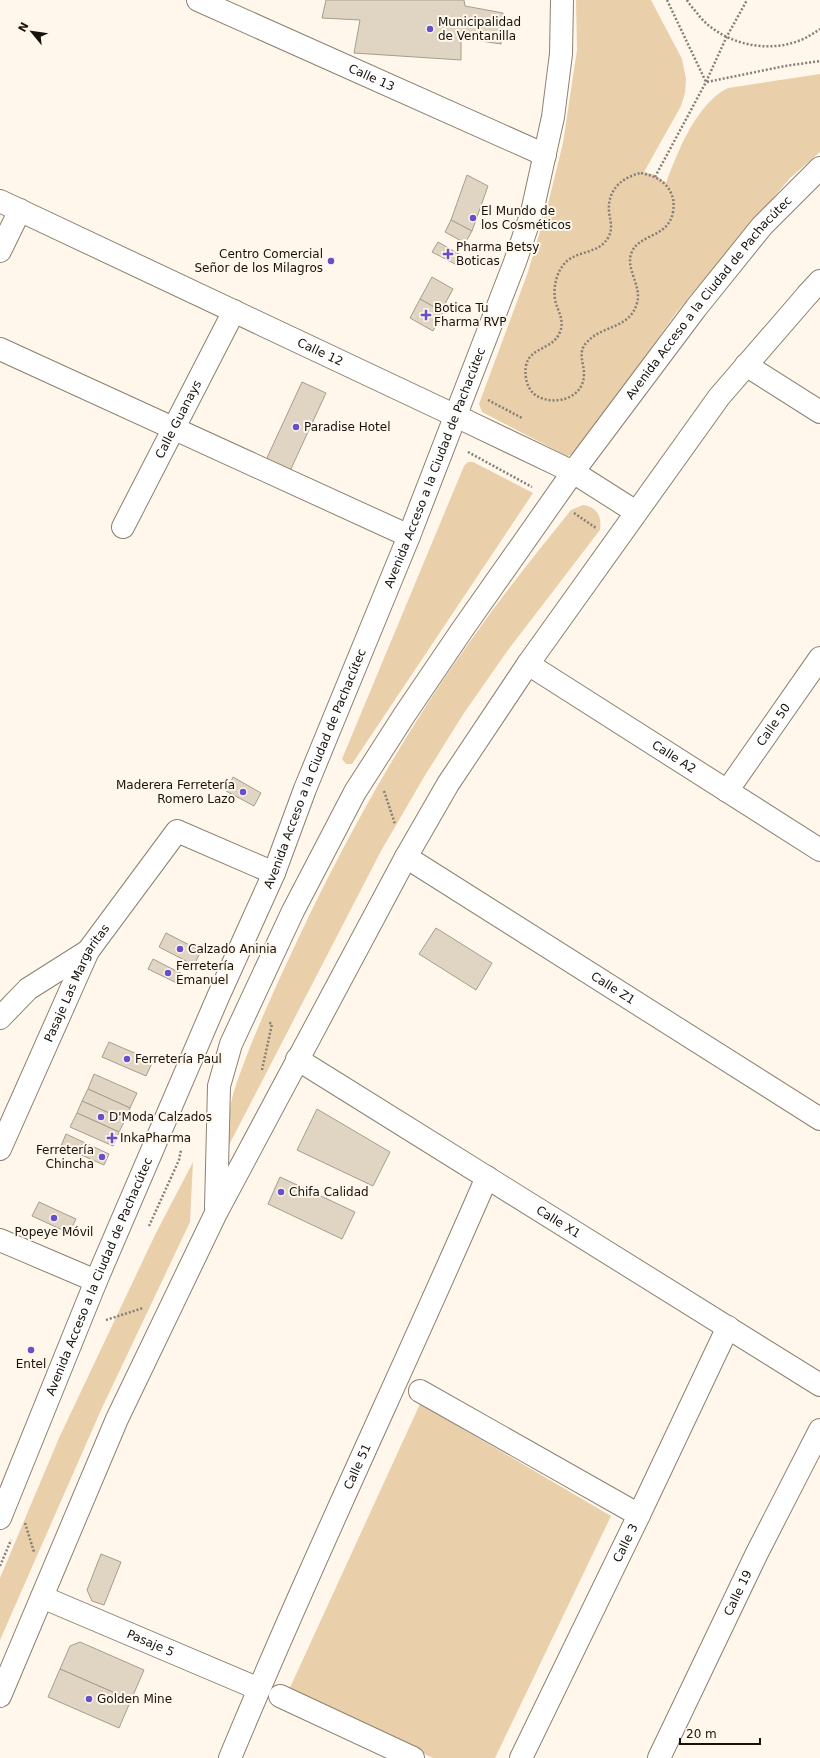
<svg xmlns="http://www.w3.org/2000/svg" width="820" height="1758" font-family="'DejaVu Sans',sans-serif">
  <rect width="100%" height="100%" fill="#fff7ec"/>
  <g fill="#e9cfaa">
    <path d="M 576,0 L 651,0 L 682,59 L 686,79 L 685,93 L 681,106 L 644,172 L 655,175 L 666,183 C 678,151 696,104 728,88 L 820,74 L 820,152 L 790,178 L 676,313 L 579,450 L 576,453 L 567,456 L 482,412 L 479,404 L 528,272 L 547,208 L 563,143 L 577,50 Z"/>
    <path d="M 468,462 L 473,462 L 533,493 L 352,764 L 346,764 L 342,759 L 464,466 Z"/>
    <path d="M 583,505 C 597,507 602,516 600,530 L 508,650 L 464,713 L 424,777 L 381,851 L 229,1145 L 228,1147 L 224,1146 C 228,1128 229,1108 234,1091 C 251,1040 275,988 298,939 C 349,831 408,726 479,629 C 508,588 540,549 571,510 Z"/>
    <path d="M 193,1162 L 190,1222 L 101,1410 L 0,1640 L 0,1578 L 59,1438 L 155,1235 Z"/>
    <path d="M 420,1404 L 611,1516 L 495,1758 L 433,1758 L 288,1692 Z"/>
  </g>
  <g fill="#e0d4c2" stroke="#a89d8c">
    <path d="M 326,0 L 464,0 L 465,6 L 503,13 L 501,44 L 461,38 L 461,60 L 354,53 L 360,20 L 322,18 Z"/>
    <path d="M 467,175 L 488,186 L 472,231 L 451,220 Z"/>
    <path d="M 451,220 L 472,231 L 465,243 L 445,232 Z"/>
    <path d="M 438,242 L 464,257 L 459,266 L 432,252 Z"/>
    <path d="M 432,277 L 453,289 L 441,311 L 420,299 Z"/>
    <path d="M 420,299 L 443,312 L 433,331 L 410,318 Z"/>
    <path d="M 302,382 L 326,393 L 290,471 L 266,460 Z"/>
    <path d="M 233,777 L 261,793 L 254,806 L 226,791 Z"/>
    <path d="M 436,928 L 492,963 L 476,990 L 419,954 Z"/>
    <path d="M 166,933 L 201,951 L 194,965 L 159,947 Z"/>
    <path d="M 153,959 L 188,977 L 183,986 L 148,969 Z"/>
    <path d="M 109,1042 L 153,1061 L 146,1076 L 102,1057 Z"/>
    <path d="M 94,1074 L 137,1093 L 130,1108 L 88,1089 Z"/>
    <path d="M 88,1089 L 130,1108 L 125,1120 L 82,1101 Z"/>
    <path d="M 82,1101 L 125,1120 L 119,1132 L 77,1113 Z"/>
    <path d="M 317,1109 L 390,1152 L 373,1186 L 297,1150 Z"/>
    <path d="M 77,1113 L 119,1132 L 113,1146 L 70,1127 Z"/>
    <path d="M 66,1134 L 109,1154 L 104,1165 L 61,1146 Z"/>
    <path d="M 280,1177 L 355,1212 L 342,1239 L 268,1204 Z"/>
    <path d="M 39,1202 L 76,1219 L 69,1233 L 32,1216 Z"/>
    <path d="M 101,1554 L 121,1562 L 104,1605 L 92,1601 L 87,1590 Z"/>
    <path d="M 80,1642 L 144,1670 L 131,1700 L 60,1669 L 70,1646 Z"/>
    <path d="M 60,1669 L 131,1700 L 119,1728 L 48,1697 Z"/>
  </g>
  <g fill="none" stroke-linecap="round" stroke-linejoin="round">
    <g stroke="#8c8171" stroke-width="24">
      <g id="minor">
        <path id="s1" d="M 198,0 L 545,155"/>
        <path id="s2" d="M 0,201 L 456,416"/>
        <path d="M 0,251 L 20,210"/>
        <path d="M 808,294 L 820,281"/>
        <path d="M 0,349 L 409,536"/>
        <path d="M 746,365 L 820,412"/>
        <path id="s3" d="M 123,527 L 234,311"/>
        <path id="s4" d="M 528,664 L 820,850"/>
        <path id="s5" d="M 727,791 L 820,658"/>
        <path id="s6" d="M 406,857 L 820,1119"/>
        <path d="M 0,1018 L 28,989 L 88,951"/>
        <path id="s7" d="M 297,1059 L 820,1385"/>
        <path id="s8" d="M 0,1149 L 88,951 L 177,831 L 274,873"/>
        <path d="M 0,1240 L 96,1281"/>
        <path d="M 420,1391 L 639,1515"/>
        <path id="s9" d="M 42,1597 L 259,1689"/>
        <path d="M 280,1696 L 413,1758"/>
        <path id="s10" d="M 230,1758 C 311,1562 403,1371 487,1177"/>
        <path id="s11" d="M 521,1758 L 639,1515 L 728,1327"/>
        <path id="s12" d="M 659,1758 L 757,1553 L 820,1430"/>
      </g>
    </g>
    <g stroke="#8c8171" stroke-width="24">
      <g id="major">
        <path d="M 456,416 L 573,472 L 636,512"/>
        <path id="s13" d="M 216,1208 L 219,1086 L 231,1044 L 293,911 L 355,792 L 405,714 L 462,630 L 573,472 L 696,308 L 762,226 L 820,168"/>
        <path id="s14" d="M 0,1518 L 96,1281 L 218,997 L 274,873 L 305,789 L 409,536 L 515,262 L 532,212 L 553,117 L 561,54 L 562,0"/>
        <path d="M 0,1696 L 117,1419 L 216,1213 L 406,857 L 448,784 L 528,664 L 719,397 L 808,294"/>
      </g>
    </g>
    <g stroke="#857f77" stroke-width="2.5" stroke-dasharray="2 2" stroke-linecap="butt">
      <path d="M 667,0 L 706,82"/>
      <path d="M 687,0 C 690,6 696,11 700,17 C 724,44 767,54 801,40 C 808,37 814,33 820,29"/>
      <path d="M 707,82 L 785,66 L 820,61"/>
      <path d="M 641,173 C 654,176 665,180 671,193 C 674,199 674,205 673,212 C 668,239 638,233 631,254 C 626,270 642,286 637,303 C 630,329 602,325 587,342 C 577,352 584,363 584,374 C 584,399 554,406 537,396 C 531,393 527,385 526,378 C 521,345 552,353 560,332 C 565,319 557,311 555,299 C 553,286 557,270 567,261 C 580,250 600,254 609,236 C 613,227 610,220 609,212 C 607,190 622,177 641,173 Z"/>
      <path d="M 655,177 L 706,82 L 726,38 L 747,0"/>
      <path d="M 488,400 L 522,418"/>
      <path d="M 468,452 L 532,487"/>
      <path d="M 574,513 L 596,528"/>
      <path d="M 384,791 L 395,824"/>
      <path d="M 262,1070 L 272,1024 L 268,1022"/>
      <path d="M 149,1226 L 179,1160 L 181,1150"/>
      <path d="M 106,1320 L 143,1308"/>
      <path d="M 25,1523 L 34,1552"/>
      <path d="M 0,1566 L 11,1540"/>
    </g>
    <use href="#minor" stroke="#fff" stroke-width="22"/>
    <use href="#major" stroke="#fff" stroke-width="22"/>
  </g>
  <g fill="#664fc8" stroke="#fff7ec" stroke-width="1.5">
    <circle cx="430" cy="29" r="4"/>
    <circle cx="473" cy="218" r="4"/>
    <path d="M446 248h4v4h4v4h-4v4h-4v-4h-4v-4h4z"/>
    <circle cx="331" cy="261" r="4"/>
    <path d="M424 309h4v4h4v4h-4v4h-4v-4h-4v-4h4z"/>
    <circle cx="296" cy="427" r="4"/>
    <circle cx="243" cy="792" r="4"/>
    <circle cx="180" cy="949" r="4"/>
    <circle cx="168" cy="973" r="4"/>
    <circle cx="127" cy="1059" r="4"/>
    <circle cx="101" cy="1117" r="4"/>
    <path d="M110 1132h4v4h4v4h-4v4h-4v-4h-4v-4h4z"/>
    <circle cx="102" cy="1157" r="4"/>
    <circle cx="281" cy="1192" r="4"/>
    <circle cx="54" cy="1218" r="4"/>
    <circle cx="31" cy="1350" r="4"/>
    <circle cx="89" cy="1699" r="4"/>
  </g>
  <g text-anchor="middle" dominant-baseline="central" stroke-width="4" stroke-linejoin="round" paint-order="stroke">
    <g font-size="12" fill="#16120c" stroke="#fff7ec" text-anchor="start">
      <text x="438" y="22">Municipalidad<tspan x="438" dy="14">de Ventanilla</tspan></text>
      <text x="481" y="211">El Mundo de<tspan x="481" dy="14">los Cosméticos</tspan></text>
      <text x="456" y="247">Pharma Betsy<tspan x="456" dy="14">Boticas</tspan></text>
      <text x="323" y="254" text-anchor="end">Centro Comercial<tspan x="323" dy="14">Señor de los Milagros</tspan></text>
      <text x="434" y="308">Botica Tu<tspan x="434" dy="14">Fharma RVP</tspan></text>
      <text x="304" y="427">Paradise Hotel</text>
      <text x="235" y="785" text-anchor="end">Maderera Ferretería<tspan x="235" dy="14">Romero Lazo</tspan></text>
      <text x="188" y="949">Calzado Aninia</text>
      <text x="176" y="966">Ferretería<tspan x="176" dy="14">Emanuel</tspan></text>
      <text x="135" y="1059">Ferretería Paul</text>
      <text x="109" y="1117">D'Moda Calzados</text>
      <text x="120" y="1138">InkaPharma</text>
      <text x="94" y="1150" text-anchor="end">Ferretería<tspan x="94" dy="14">Chincha</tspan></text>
      <text x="289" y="1192">Chifa Calidad</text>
      <text x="54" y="1232" text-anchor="middle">Popeye Móvil</text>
      <text x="31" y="1364" text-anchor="middle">Entel</text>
      <text x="97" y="1699">Golden Mine</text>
    </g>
    <g font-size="12" fill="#16120c" stroke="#fff7ec">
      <text stroke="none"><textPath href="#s1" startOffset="190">Calle 13</textPath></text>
      <text stroke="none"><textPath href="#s13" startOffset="1055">Avenida Acceso a la Ciudad de Pachacútec</textPath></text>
      <text stroke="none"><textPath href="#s2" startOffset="354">Calle 12</textPath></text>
      <text stroke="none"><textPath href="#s3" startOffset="121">Calle Guanays</textPath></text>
      <text stroke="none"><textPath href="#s14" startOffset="1137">Avenida Acceso a la Ciudad de Pachacútec</textPath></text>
      <text stroke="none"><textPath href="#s5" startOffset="81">Calle 50</textPath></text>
      <text stroke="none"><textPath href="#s4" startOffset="173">Calle A2</textPath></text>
      <text stroke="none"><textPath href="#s14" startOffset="813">Avenida Acceso a la Ciudad de Pachacútec</textPath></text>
      <text stroke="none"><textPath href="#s8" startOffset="183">Pasaje Las Margaritas</textPath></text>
      <text stroke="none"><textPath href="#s6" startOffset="245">Calle Z1</textPath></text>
      <text stroke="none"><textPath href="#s7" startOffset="308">Calle X1</textPath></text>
      <text stroke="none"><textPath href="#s14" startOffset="261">Avenida Acceso a la Ciudad de Pachacútec</textPath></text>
      <text stroke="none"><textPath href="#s10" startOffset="318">Calle 51</textPath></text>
      <text stroke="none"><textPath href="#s11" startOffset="239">Calle 3</textPath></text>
      <text stroke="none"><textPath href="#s12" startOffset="183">Calle 19</textPath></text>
      <text stroke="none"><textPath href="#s9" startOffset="118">Pasaje 5</textPath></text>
    </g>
  </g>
  <g transform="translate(32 32) rotate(299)" stroke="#fff7ec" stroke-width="3" paint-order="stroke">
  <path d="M0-3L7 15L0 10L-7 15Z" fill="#16120c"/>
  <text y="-6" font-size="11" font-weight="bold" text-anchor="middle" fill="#16120c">N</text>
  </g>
  <path d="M680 1738v6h80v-6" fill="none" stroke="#16120c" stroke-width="2"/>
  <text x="686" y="1738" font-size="12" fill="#16120c" stroke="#fff7ec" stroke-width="3" paint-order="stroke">20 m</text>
</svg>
